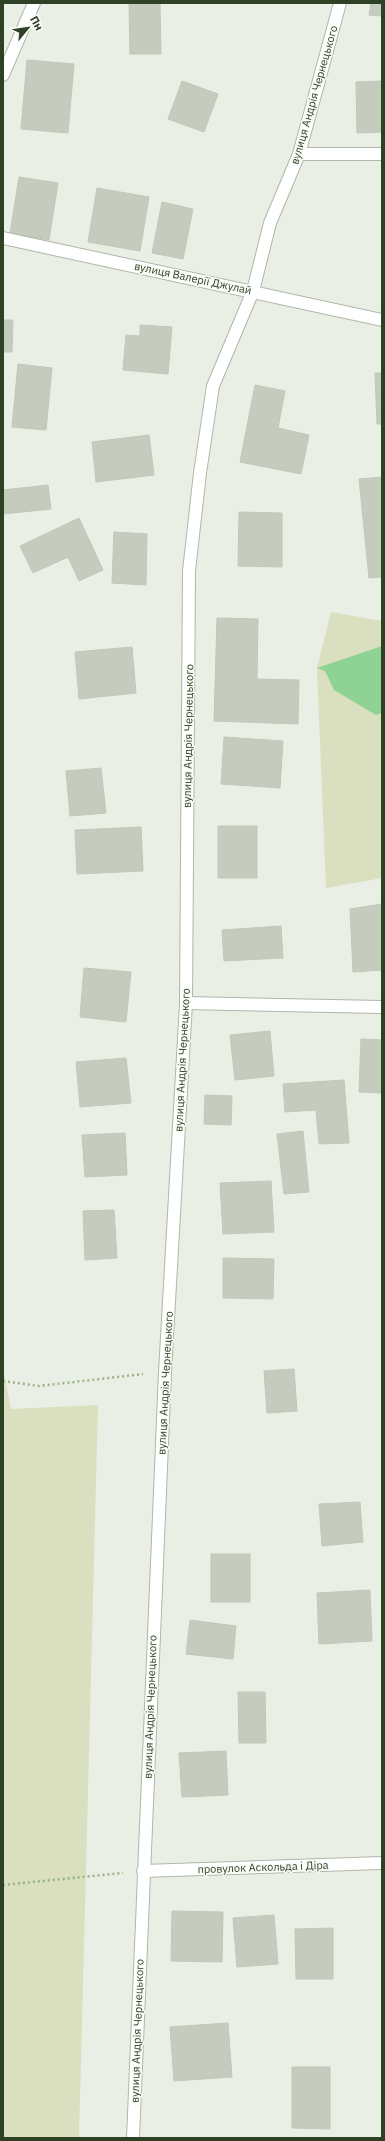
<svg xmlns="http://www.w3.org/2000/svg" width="385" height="2141" font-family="'IBM Plex Sans',sans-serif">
  <rect width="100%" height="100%" fill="#eaefe6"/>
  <g fill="#d9dfbf">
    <path d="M 331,612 L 382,621 L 382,878 L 326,888 L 317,668 Z"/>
    <path d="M 3,1369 L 11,1409 L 98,1405 L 79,2138 L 3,2138 Z"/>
  </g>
  <path fill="#8ed393" d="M 382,646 L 382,713 L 376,715 L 334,690 L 325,671 L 317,668 Z"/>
  <g fill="#c5ccbe" stroke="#c0c8b8">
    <path d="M 129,3 L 160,3 L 161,54 L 130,54 Z"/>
    <path d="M 371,3 L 382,3 L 382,16 L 369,15 Z"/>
    <path d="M 27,60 L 74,64 L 68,133 L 21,129 Z"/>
    <path d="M 182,81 L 218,94 L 204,132 L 168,119 Z"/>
    <path d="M 382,81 L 382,132 L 357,133 L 356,82 Z"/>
    <path d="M 19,177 L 58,183 L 49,240 L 10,233 Z"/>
    <path d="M 97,188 L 149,197 L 140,251 L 88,242 Z"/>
    <path d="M 162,202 L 193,209 L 183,259 L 152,253 Z"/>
    <path d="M 3,320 L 13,320 L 12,352 L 3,352 Z"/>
    <path d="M 140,325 L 172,327 L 168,374 L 123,370 L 126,335 L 140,336 Z"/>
    <path d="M 18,364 L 52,368 L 46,430 L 12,427 Z"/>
    <path d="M 375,373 L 382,373 L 382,424 L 377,424 Z"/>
    <path d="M 255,385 L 285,391 L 278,428 L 309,435 L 301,474 L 240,462 Z"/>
    <path d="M 149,435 L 154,475 L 96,482 L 92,442 Z"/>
    <path d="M 382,477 L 382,577 L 369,578 L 359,479 Z"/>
    <path d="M 48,485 L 51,509 L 3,514 L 3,490 Z"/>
    <path d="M 239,512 L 282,513 L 282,567 L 238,566 Z"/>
    <path d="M 79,518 L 103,570 L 79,581 L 68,557 L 33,573 L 20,546 Z"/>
    <path d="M 114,532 L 147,534 L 146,585 L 112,583 Z"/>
    <path d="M 217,618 L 258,619 L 257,679 L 299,680 L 298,724 L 214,721 Z"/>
    <path d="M 132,647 L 136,693 L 79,699 L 75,652 Z"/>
    <path d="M 224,737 L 283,741 L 280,788 L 221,784 Z"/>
    <path d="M 101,768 L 106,813 L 70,816 L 66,771 Z"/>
    <rect x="218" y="826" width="39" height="52"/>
    <path d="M 141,827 L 143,871 L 77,874 L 75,830 Z"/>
    <path d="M 382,904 L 382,970 L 353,972 L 350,909 Z"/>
    <path d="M 281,926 L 283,958 L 224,961 L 222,930 Z"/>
    <path d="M 84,968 L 131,972 L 126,1022 L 80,1017 Z"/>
    <path d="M 270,1031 L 274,1076 L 235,1080 L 230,1035 Z"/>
    <path d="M 361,1039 L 382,1040 L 382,1093 L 359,1092 Z"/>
    <path d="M 126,1058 L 131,1103 L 80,1107 L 76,1062 Z"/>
    <path d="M 344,1080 L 349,1143 L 319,1144 L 316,1110 L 285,1112 L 283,1084 Z"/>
    <path d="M 205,1095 L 232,1096 L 231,1125 L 204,1124 Z"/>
    <path d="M 303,1131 L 309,1192 L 284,1194 L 277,1134 Z"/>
    <path d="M 125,1133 L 127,1175 L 85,1177 L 82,1135 Z"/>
    <path d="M 271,1181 L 274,1232 L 223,1234 L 220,1183 Z"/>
    <path d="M 114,1210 L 117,1258 L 85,1260 L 83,1211 Z"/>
    <path d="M 223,1258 L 274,1259 L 273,1299 L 223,1298 Z"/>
    <path d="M 294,1369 L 297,1411 L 267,1413 L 264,1371 Z"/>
    <path d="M 360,1502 L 363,1542 L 322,1546 L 319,1504 Z"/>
    <rect x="211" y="1554" width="39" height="48"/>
    <path d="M 370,1590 L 372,1641 L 319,1644 L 317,1593 Z"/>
    <path d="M 190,1620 L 236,1626 L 233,1659 L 186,1654 Z"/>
    <path d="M 238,1692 L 265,1692 L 266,1743 L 239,1743 Z"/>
    <path d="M 226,1751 L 228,1795 L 182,1797 L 179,1753 Z"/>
    <path d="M 172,1911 L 223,1912 L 222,1962 L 171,1961 Z"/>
    <path d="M 274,1915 L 278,1964 L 237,1967 L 233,1918 Z"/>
    <path d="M 333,1928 L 333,1979 L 296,1979 L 295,1929 Z"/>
    <path d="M 228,2023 L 232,2077 L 174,2081 L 170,2027 Z"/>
    <path d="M 292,2067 L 330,2067 L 330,2129 L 292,2128 Z"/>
  </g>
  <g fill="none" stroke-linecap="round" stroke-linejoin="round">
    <g stroke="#aeb7a8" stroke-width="14">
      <g id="minor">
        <path d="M 3,75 L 34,3"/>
        <path d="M 299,154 L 382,154"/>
        <path d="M 3,238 L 382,320"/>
        <path d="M 186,1003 L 382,1007"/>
        <path d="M 143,1871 L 382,1863"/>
      </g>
    </g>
    <g stroke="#aeb7a8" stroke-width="14">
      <path id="tertiary" d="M 133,2138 L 165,1372 L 186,1003 L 189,571 L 200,473 L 213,386 L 253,291 L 270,223 L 299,154 L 340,3"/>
    </g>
    <g stroke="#97b286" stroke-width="2.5" stroke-dasharray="2 3" stroke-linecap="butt">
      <path d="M 3,1381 L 39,1386 L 143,1374"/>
      <path d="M 3,1885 L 123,1873"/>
    </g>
    <use href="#minor" stroke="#fff" stroke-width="12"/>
    <use href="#tertiary" stroke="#fff" stroke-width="12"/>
  </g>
  <g text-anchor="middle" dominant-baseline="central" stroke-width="3" stroke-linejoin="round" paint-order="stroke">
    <g font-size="11" fill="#2e4124" stroke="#f9fbf6">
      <text transform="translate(314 95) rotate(-74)">вулиця Андрія Чернецького</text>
      <text transform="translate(193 278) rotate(12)">вулиця Валерії Джулай</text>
      <text transform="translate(188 736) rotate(-89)">вулиця Андрія Чернецького</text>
      <text transform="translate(182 1060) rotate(-87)">вулиця Андрія Чернецького</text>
      <text transform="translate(165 1383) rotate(-87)">вулиця Андрія Чернецького</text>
      <text transform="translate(150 1707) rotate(-88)">вулиця Андрія Чернецького</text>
      <text transform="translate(263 1867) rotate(-2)">провулок Аскольда і Діра</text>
      <text transform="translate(137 2031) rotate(-88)">вулиця Андрія Чернецького</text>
    </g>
  </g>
  <rect width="385" height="2141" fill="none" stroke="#2e4124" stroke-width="8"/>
  <g transform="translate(28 28) rotate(61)" stroke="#f9fbf6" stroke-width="3" paint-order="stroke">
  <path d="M0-3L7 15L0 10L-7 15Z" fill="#2e4124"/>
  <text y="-6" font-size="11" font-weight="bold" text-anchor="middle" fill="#2e4124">Пн</text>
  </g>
</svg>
